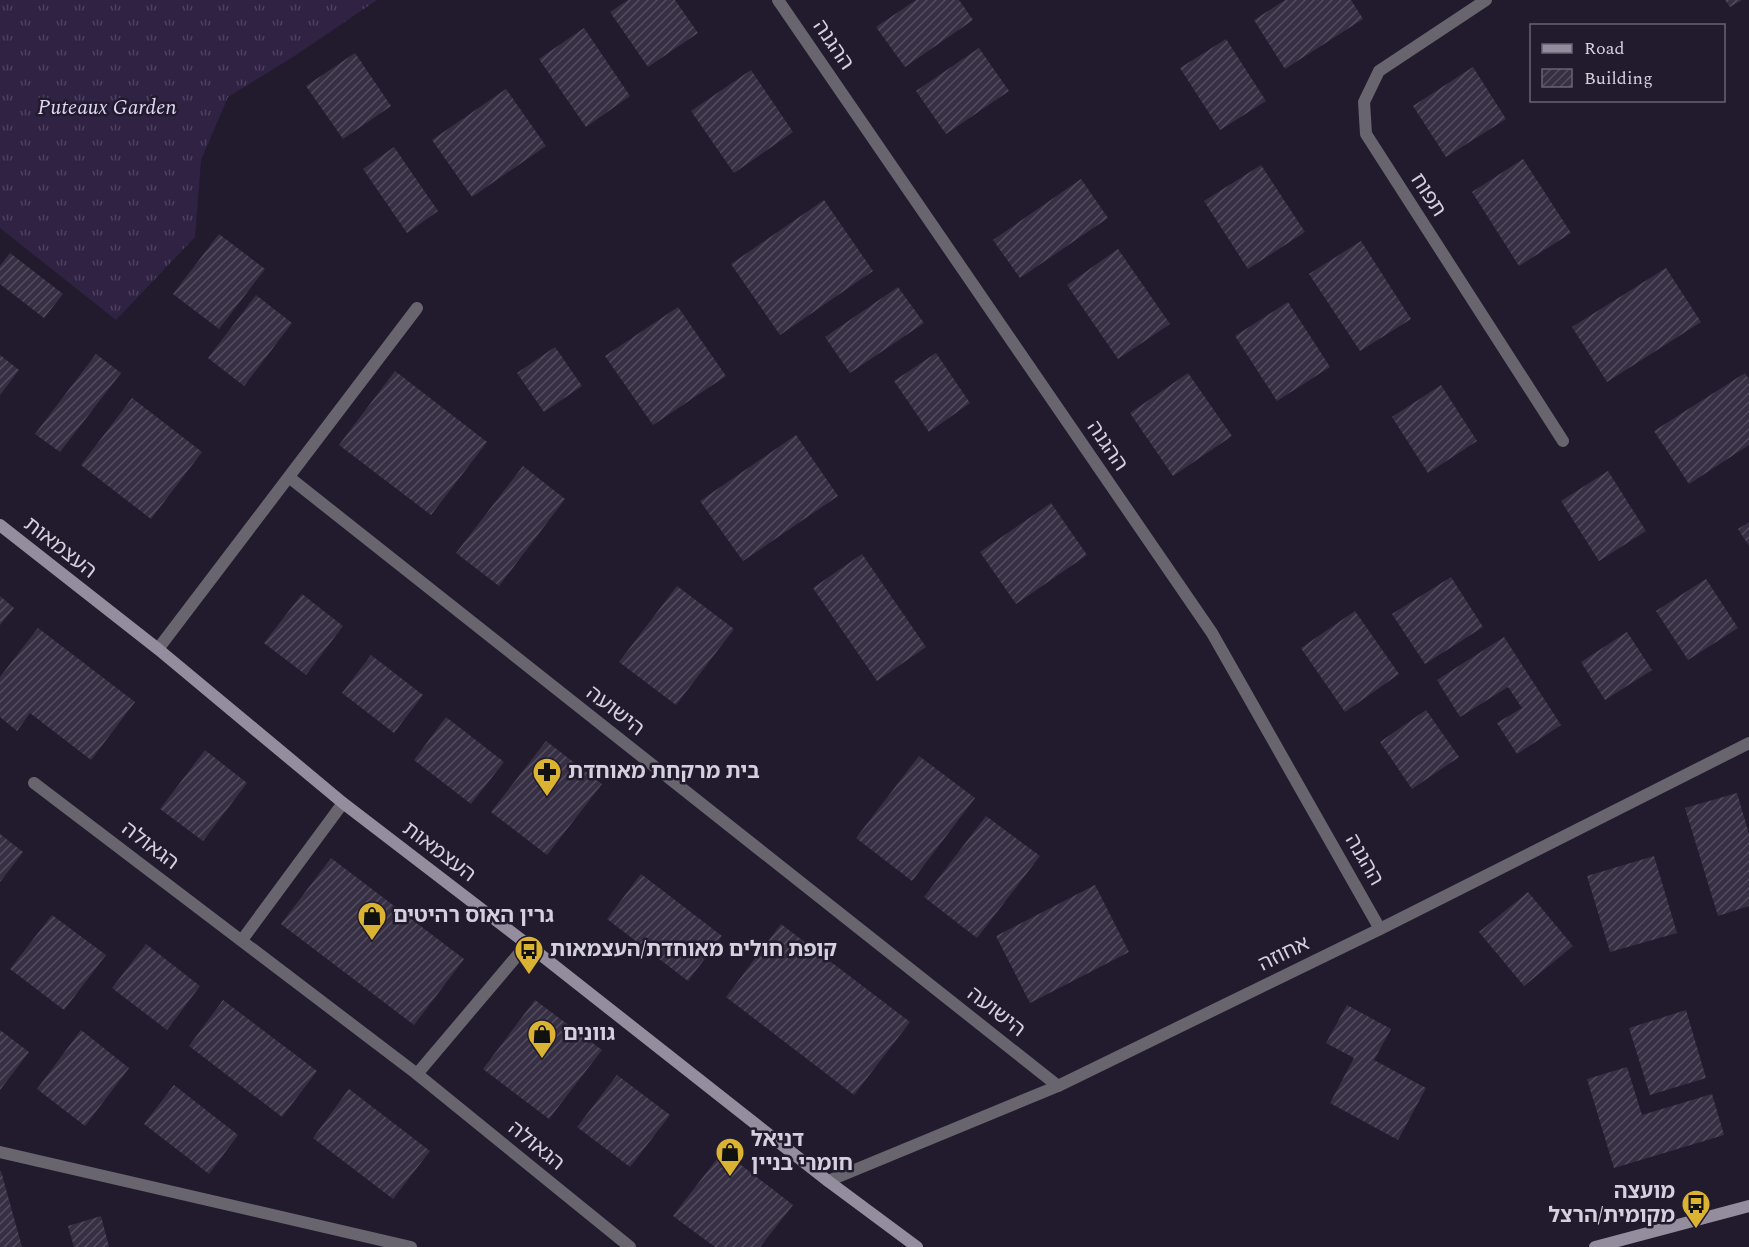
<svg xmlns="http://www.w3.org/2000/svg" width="1749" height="1247" font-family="Spectral,'Noto Sans Hebrew',serif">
  <defs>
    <pattern id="grass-tufts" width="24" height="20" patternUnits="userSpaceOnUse" patternTransform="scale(1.5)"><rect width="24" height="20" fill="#2f2243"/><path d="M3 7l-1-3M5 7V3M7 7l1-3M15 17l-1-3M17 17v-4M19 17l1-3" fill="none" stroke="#4c415e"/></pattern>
    <pattern id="building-hatch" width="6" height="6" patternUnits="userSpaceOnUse" patternTransform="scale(1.5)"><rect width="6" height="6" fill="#373044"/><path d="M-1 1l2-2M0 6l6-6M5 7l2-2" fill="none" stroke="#534d5f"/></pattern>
  </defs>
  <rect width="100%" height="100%" fill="#221b2e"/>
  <path fill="url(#grass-tufts)" d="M 0,0 L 377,0 L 296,55 L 228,97 L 201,160 L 195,237 L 116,320 L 0,228 Z"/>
  <g fill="url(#building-hatch)">
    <path d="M 628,0 L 675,0 L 698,33 L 648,67 L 610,12 Z"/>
    <path d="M 916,0 L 959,0 L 973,20 L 905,67 L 876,27 Z"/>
    <path d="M 1285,0 L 1351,0 L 1363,19 L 1285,69 L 1254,20 Z"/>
    <path d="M 1725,0 L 1742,0 L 1730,7 Z"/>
    <path d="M 584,28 L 630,96 L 586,127 L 539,59 Z"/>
    <path d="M 1226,39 L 1266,101 L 1220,130 L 1180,68 Z"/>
    <path d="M 979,48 L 1009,91 L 946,134 L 916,91 Z"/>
    <path d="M 355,53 L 391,106 L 343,139 L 306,86 Z"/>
    <path d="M 1473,67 L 1506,119 L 1446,157 L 1413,106 Z"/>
    <path d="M 751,70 L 793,132 L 734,173 L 691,111 Z"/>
    <path d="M 506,89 L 546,146 L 472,197 L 432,140 Z"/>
    <path d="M 394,147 L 438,211 L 407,233 L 363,169 Z"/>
    <path d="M 1523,159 L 1571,233 L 1519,266 L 1472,192 Z"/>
    <path d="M 1261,165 L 1305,232 L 1248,269 L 1204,201 Z"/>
    <path d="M 1081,179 L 1108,218 L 1020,278 L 993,240 Z"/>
    <path d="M 824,200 L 873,271 L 780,335 L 731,264 Z"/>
    <path d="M 219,234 L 265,269 L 219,329 L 173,294 Z"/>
    <path d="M 1361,241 L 1411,319 L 1360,351 L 1309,274 Z"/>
    <path d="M 1118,249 L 1170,324 L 1118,359 L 1067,285 Z"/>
    <path d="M 10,253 L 63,294 L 44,318 L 0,284 L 0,266 Z"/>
    <path d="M 1666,268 L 1701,322 L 1607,382 L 1572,327 Z"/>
    <path d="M 898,287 L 924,323 L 850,373 L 825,337 Z"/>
    <path d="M 256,295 L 292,323 L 244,386 L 208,358 Z"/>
    <path d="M 1288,302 L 1330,367 L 1277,401 L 1235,336 Z"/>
    <path d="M 678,307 L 726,376 L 653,425 L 605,356 Z"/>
    <path d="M 555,347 L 582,386 L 544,412 L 517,373 Z"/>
    <path d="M 936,353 L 970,403 L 929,432 L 894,381 Z"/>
    <path d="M 96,354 L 121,373 L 60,452 L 35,434 Z"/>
    <path d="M 0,355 L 19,370 L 0,395 Z"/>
    <path d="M 395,371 L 487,442 L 431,515 L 339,445 Z"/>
    <path d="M 1188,373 L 1232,436 L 1173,476 L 1130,413 Z"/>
    <path d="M 1745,373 L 1749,379 L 1749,445 L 1689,484 L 1654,431 Z"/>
    <path d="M 1441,385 L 1477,441 L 1428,473 L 1392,417 Z"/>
    <path d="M 132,398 L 202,452 L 151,519 L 81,465 Z"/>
    <path d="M 796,435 L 838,496 L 743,561 L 700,501 Z"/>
    <path d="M 523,466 L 565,499 L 499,586 L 456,553 Z"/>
    <path d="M 1608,471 L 1646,531 L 1599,561 L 1561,501 Z"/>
    <path d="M 1051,503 L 1087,555 L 1016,604 L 980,552 Z"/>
    <path d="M 1749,522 L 1749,546 L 1738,529 Z"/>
    <path d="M 862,554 L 926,647 L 877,681 L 813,588 Z"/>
    <path d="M 1451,577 L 1483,627 L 1425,664 L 1392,614 Z"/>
    <path d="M 1706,579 L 1738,628 L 1688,660 L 1656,611 Z"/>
    <path d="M 677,586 L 734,629 L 676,705 L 619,662 Z"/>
    <path d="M 302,594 L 343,626 L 306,675 L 264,643 Z"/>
    <path d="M 0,596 L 14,608 L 0,625 Z"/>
    <path d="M 1355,611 L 1399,674 L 1345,712 L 1301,648 Z"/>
    <path d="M 38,628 L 135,702 L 91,760 L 30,713 L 17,731 L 0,717 L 0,677 Z"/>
    <path d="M 1627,632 L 1652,670 L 1605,700 L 1581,662 Z"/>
    <path d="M 1504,637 L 1561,725 L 1517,754 L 1497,723 L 1522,708 L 1508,687 L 1460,717 L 1437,680 Z"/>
    <path d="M 371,655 L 423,695 L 394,733 L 342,693 Z"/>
    <path d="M 1426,710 L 1459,757 L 1412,789 L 1380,742 Z"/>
    <path d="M 446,717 L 504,762 L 471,804 L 414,760 Z"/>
    <path d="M 546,741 L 602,784 L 547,855 L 491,812 Z"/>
    <path d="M 205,750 L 247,783 L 203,841 L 160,809 Z"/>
    <path d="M 919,756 L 975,798 L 912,881 L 856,838 Z"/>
    <path d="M 1737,793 L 1749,834 L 1749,906 L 1718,916 L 1685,808 Z"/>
    <path d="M 986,816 L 1040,856 L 977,938 L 924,897 Z"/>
    <path d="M 0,834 L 23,852 L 0,882 Z"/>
    <path d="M 1654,856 L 1677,933 L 1610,952 L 1587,876 Z"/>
    <path d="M 331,858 L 464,959 L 414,1025 L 281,924 Z"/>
    <path d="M 641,874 L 722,936 L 688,981 L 607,919 Z"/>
    <path d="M 1095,885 L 1129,952 L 1030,1003 L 996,936 Z"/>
    <path d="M 1528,892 L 1573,946 L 1524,986 L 1479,932 Z"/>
    <path d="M 52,915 L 106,955 L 64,1010 L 10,969 Z"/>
    <path d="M 781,924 L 910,1022 L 854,1095 L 726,997 Z"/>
    <path d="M 146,944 L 200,986 L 167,1030 L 112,988 Z"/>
    <path d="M 223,1000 L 317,1071 L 282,1117 L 189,1046 Z"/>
    <path d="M 535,1000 L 602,1050 L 549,1119 L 483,1069 Z"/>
    <path d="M 1347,1005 L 1391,1029 L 1374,1060 L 1426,1088 L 1398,1140 L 1330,1103 L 1354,1058 L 1326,1043 Z"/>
    <path d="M 1686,1010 L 1706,1078 L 1650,1095 L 1629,1028 Z"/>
    <path d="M 0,1030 L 29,1052 L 0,1090 Z"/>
    <path d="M 81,1030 L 129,1068 L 85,1126 L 37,1089 Z"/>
    <path d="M 1627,1067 L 1642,1115 L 1712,1094 L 1724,1135 L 1614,1168 L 1587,1079 Z"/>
    <path d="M 617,1075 L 670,1115 L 630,1167 L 577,1127 Z"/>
    <path d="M 174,1085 L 238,1135 L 209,1174 L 144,1124 Z"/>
    <path d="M 349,1089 L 430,1151 L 393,1199 L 313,1138 Z"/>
    <path d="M 723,1151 L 793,1205 L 760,1247 L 715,1247 L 673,1216 Z"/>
    <path d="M 0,1171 L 1,1171 L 22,1247 L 0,1247 Z"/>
    <path d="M 101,1216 L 109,1247 L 74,1247 L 68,1226 Z"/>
  </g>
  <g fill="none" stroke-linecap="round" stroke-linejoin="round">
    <path stroke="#68656f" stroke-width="12" d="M 0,1152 L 411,1247"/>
    <g stroke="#68656f" stroke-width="12">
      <path d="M 778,0 L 1212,633 L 1380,929"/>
      <path d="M 1486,0 L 1379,71 L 1364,102 L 1366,134 L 1563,441"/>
      <path d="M 290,478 L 1058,1086"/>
      <path d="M 158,649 L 417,308"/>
      <path d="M 34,783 L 417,1074 L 630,1247"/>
      <path d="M 242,940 L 343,803"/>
      <path d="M 417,1074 L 527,944"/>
      <path d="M 828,1181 L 1058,1086 L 1380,929 L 1749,743"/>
    </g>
    <g stroke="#938d9e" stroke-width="12">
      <path d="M 0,525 L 158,649 L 343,803 L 527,944 L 828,1181 L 917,1247"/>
      <path d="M 1595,1247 L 1749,1206"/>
    </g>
  </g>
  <defs>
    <g id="pharmacy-pin" transform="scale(1.5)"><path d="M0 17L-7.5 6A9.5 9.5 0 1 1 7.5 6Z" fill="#dbb333" stroke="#221b2e"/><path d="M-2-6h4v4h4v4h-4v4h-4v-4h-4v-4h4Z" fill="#111"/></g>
    <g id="shop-pin" transform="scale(1.5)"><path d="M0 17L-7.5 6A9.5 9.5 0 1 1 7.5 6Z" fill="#dbb333" stroke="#221b2e"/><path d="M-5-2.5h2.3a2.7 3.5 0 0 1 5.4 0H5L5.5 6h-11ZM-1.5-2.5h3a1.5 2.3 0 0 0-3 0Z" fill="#111"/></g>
    <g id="bus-pin" transform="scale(1.5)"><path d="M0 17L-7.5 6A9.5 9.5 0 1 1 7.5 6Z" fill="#dbb333" stroke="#221b2e"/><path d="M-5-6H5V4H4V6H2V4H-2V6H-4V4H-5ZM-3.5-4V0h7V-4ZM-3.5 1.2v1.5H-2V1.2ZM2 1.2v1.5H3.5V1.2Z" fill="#111"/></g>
  </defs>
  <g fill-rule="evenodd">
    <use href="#pharmacy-pin" x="547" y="772"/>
    <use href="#shop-pin" x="372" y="916"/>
    <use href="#bus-pin" x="529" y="950"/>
    <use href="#shop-pin" x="542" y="1034"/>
    <use href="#shop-pin" x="730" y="1152"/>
    <use href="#bus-pin" x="1696" y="1204"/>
  </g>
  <g text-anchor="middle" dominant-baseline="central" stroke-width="5" stroke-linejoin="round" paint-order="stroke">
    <g font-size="21" fill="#d4d0dd" stroke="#221b2e">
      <text transform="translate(833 45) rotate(56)">ההגנה</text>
      <text transform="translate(1428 195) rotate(57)">תפוח</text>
      <text transform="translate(1107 446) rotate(56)">ההגנה</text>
      <text transform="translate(60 548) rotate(38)">העצמאות</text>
      <text transform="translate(615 711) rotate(38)">הישועה</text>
      <text transform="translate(150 846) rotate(37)">הגאולה</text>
      <text transform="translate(439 852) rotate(37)">העצמאות</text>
      <text transform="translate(1364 860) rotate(60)">ההגנה</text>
      <text transform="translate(1284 954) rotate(-26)">אחוזה</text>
      <text transform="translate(996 1012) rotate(38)">הישועה</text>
      <text transform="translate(536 1146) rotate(39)">הגאולה</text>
    </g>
    <g font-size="21" font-style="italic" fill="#e0d6f5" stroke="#221b2e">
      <text x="107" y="108">Puteaux Garden</text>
    </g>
    <g font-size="21" font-weight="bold" fill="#d4d0dd" stroke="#221b2e" text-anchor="start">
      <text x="568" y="772">בית מרקחת מאוחדת</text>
      <text x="393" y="916">גרין האוס רהיטים</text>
      <text x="550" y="950">קופת חולים מאוחדת/העצמאות</text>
      <text x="563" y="1034">גוונים</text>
      <text x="751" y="1140">דניאל<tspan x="751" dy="24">חומרי בניין</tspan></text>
      <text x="1675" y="1192" text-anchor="end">מועצה<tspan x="1675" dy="24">מקומית/הרצל</tspan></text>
    </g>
  </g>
  <rect x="1530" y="24" width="195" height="78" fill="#221b2e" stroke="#696374" stroke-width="1.5"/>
  <rect x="1542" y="44" width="30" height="9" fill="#938d9e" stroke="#696374" stroke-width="1.5"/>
  <text x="1584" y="54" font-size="18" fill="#d4d0dd">Road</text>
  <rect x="1542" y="69" width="30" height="18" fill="url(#building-hatch)" stroke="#696374" stroke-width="1.5"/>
  <text x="1584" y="84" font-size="18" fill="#d4d0dd">Building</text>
</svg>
